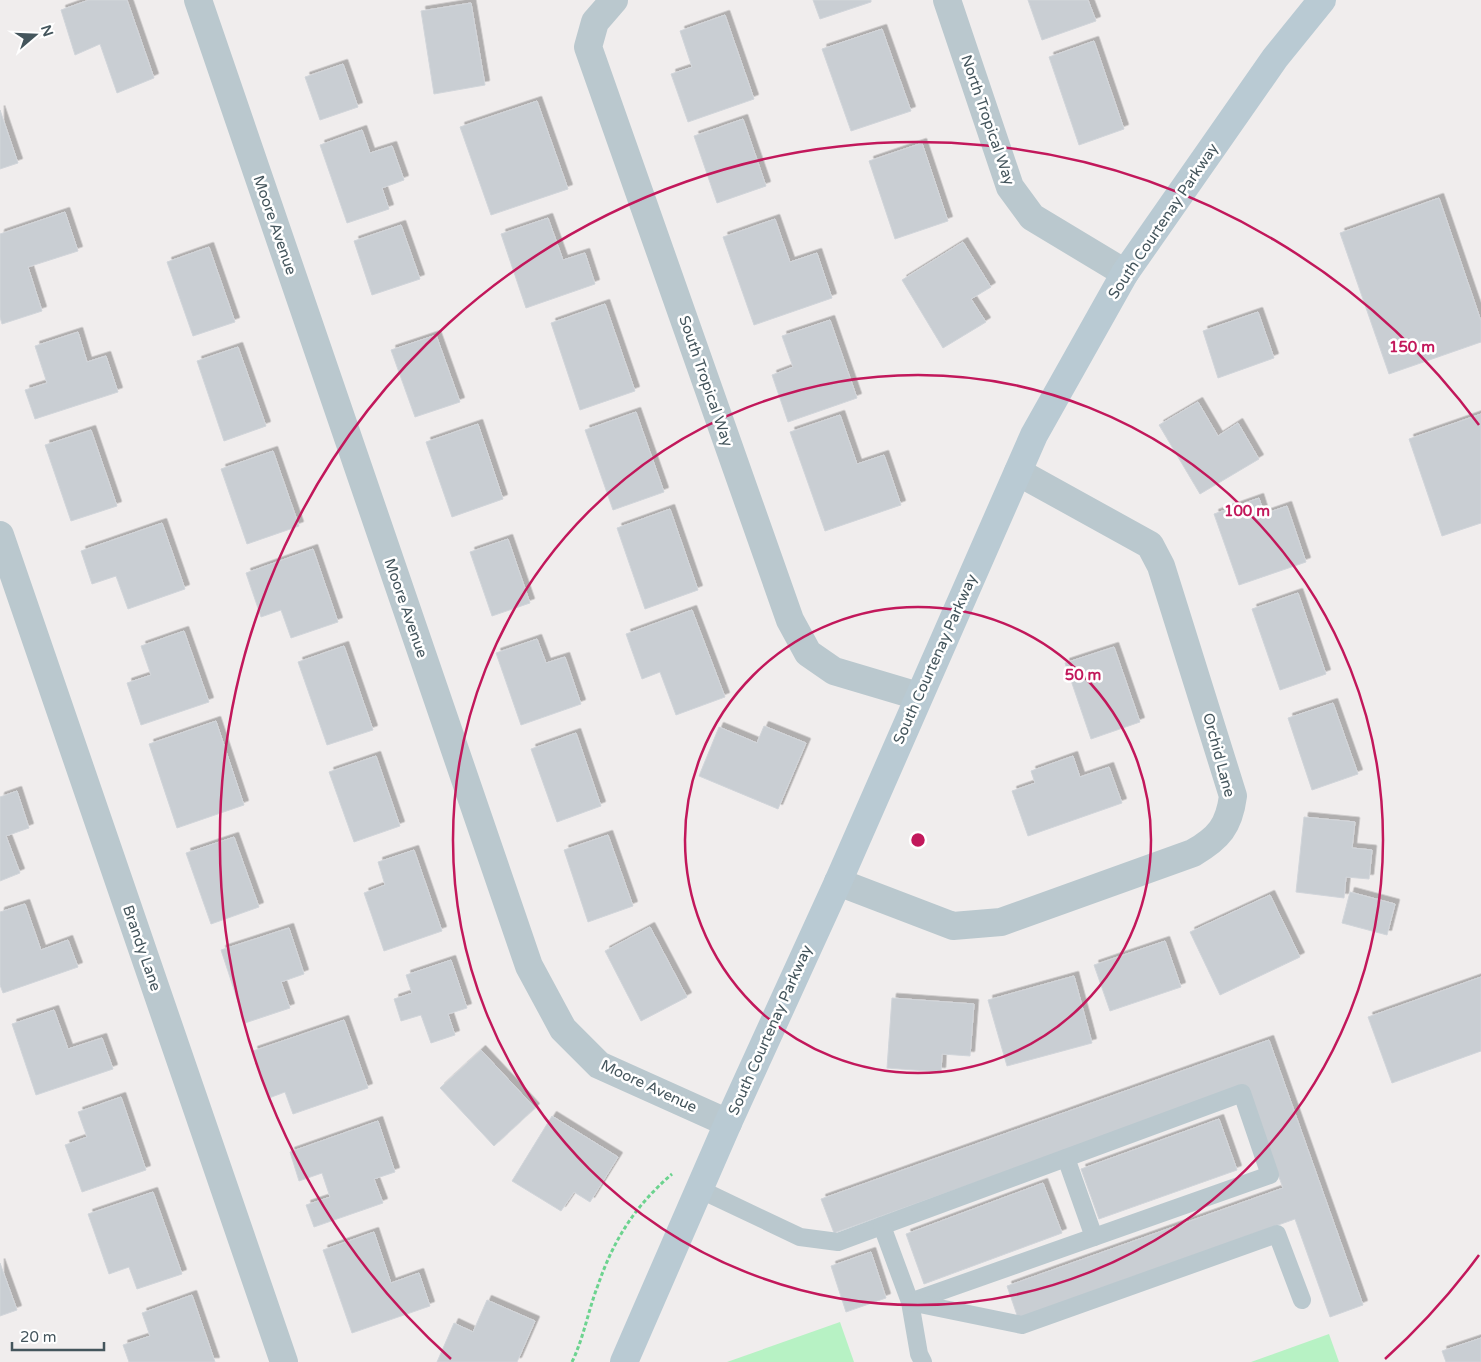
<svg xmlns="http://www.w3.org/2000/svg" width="1481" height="1362" font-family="'Varela Round',sans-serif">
  <defs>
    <filter id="shadow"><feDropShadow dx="4.5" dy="-4.5" stdDeviation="0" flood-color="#0004"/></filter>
  </defs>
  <rect width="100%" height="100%" fill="#f0eded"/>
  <g fill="#b7f2c4">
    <path d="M 840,1322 L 854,1362 L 727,1362 Z"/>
    <path d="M 1329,1334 L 1339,1362 L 1251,1362 Z"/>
  </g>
  <g fill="#c9ced3" stroke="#d1d5da" filter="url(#shadow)">
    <path d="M 89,0 L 127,0 L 154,78 L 117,93 L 100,44 L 75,55 L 61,10 Z"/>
    <path d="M 813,0 L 871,0 L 871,2 L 820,19 Z"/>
    <path d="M 1028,0 L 1088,0 L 1096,21 L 1042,40 Z"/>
    <path d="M 471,3 L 485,85 L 434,94 L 421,11 Z"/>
    <path d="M 725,15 L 754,99 L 688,122 L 671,74 L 692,67 L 680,31 Z"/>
    <path d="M 882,29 L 911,111 L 851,131 L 822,49 Z"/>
    <path d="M 1094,41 L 1124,129 L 1079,145 L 1049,57 Z"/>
    <path d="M 343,64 L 358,107 L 320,120 L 305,77 Z"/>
    <path d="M 537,101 L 568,189 L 491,215 L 460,127 Z"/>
    <path d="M 0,110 L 18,163 L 0,169 Z"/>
    <path d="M 743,119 L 766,186 L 717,203 L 694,136 Z"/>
    <path d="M 362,130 L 370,153 L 392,146 L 404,180 L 382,188 L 389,209 L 347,223 L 320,145 Z"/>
    <path d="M 922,143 L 948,221 L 895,239 L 869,161 Z"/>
    <path d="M 1439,198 L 1481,321 L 1481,342 L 1389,374 L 1340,233 Z"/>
    <path d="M 65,212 L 78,251 L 28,267 L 42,311 L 2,324 L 0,317 L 0,234 Z"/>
    <path d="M 548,218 L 563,260 L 585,253 L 595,284 L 526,308 L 501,234 Z"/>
    <path d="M 775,219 L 790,262 L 817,253 L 832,298 L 754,325 L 723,237 Z"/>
    <path d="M 401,225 L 420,279 L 372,295 L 354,241 Z"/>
    <path d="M 963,242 L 991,287 L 971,299 L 986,322 L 943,348 L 902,280 Z"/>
    <path d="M 209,247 L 235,322 L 193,336 L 167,262 Z"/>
    <path d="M 605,304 L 635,391 L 580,410 L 551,323 Z"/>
    <path d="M 1258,312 L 1274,358 L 1218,378 L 1203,331 Z"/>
    <path d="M 830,320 L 857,398 L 788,422 L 772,375 L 793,367 L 782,336 Z"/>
    <path d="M 78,332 L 87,362 L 106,356 L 118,392 L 35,419 L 25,390 L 47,383 L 35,346 Z"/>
    <path d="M 436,335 L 460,402 L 415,417 L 391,350 Z"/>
    <path d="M 238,347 L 266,426 L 224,441 L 197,361 Z"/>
    <path d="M 1198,402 L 1218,436 L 1238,423 L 1259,459 L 1200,494 L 1159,425 Z"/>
    <path d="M 636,412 L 664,492 L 613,510 L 585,430 Z"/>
    <path d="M 1481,414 L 1481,523 L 1442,536 L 1409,439 Z"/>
    <path d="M 840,415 L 857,464 L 884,455 L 901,505 L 825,531 L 790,432 Z"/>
    <path d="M 478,424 L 503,499 L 452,517 L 426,442 Z"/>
    <path d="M 91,430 L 117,506 L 71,521 L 45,445 Z"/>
    <path d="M 273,451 L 299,526 L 247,544 L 221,469 Z"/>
    <path d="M 1259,498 L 1264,514 L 1287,506 L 1306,562 L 1239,585 L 1214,514 Z"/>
    <path d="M 670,509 L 698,590 L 645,609 L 617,528 Z"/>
    <path d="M 162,523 L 185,589 L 128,609 L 116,576 L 92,584 L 81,551 Z"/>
    <path d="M 508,539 L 530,603 L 492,616 L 470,552 Z"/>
    <path d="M 313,549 L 338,622 L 291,638 L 281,610 L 261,617 L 246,573 Z"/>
    <path d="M 1298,593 L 1326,674 L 1280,690 L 1252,609 Z"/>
    <path d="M 692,610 L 725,697 L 676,715 L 660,672 L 642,679 L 626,634 Z"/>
    <path d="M 184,631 L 209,702 L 141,725 L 127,683 L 151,675 L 141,646 Z"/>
    <path d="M 537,639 L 546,663 L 565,657 L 581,704 L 521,725 L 496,653 Z"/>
    <path d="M 344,646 L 373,730 L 327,745 L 298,662 Z"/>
    <path d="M 1114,647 L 1140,722 L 1091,739 L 1065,663 Z"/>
    <path d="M 1333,703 L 1358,774 L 1312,790 L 1288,718 Z"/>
    <path d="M 216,721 L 244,805 L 177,828 L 149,744 Z"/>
    <path d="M 764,726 L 806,743 L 778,809 L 699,776 L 719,727 L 757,743 Z"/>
    <path d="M 576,733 L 601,806 L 557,822 L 531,749 Z"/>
    <path d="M 376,756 L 400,826 L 354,842 L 329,772 Z"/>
    <path d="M 1073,756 L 1080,777 L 1109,767 L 1122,803 L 1028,836 L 1012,791 L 1035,783 L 1031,771 Z"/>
    <path d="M 17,791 L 29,828 L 6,836 L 20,873 L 0,881 L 0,797 Z"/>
    <path d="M 1304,817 L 1355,822 L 1352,848 L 1372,850 L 1369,879 L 1346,877 L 1344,898 L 1296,892 Z"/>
    <path d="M 608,835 L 633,906 L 588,922 L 564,850 Z"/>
    <path d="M 234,837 L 259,907 L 211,924 L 186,853 Z"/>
    <path d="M 414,850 L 442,931 L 384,951 L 364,893 L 385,885 L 378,862 Z"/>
    <path d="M 1350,892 L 1395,904 L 1387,935 L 1342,923 Z"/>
    <path d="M 1270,895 L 1300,957 L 1220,995 L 1190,932 Z"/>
    <path d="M 25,904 L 41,950 L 68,940 L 78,967 L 3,993 L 0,985 L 0,912 Z"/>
    <path d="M 650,927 L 687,997 L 641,1021 L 605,951 Z"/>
    <path d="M 289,928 L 304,974 L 281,982 L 290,1008 L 245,1023 L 221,950 Z"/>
    <path d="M 1165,941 L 1181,987 L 1110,1011 L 1094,965 Z"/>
    <path d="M 451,960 L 467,1008 L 448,1014 L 455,1035 L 431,1043 L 421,1015 L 401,1021 L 394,999 L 412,993 L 406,975 Z"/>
    <path d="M 1074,976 L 1092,1043 L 1007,1066 L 988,1000 Z"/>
    <path d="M 1481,977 L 1481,1051 L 1392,1083 L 1368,1017 Z"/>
    <path d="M 892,998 L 974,1004 L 970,1056 L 942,1054 L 941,1072 L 887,1068 Z"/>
    <path d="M 54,1010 L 68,1049 L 102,1038 L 113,1069 L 36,1095 L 12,1024 Z"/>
    <path d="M 344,1020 L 368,1088 L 293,1114 L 285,1092 L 269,1098 L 253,1051 Z"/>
    <path d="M 1269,1040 L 1363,1305 L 1330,1317 L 1295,1219 L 1018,1318 L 1007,1286 L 1283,1188 L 1246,1086 L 834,1233 L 821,1199 Z"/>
    <path d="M 481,1050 L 535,1108 L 494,1146 L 440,1088 Z"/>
    <path d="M 121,1097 L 146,1170 L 82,1192 L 65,1145 L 87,1137 L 78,1112 Z"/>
    <path d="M 552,1116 L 618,1157 L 590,1202 L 574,1192 L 561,1211 L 512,1181 Z"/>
    <path d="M 1219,1119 L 1237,1170 L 1099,1219 L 1081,1169 Z"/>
    <path d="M 378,1121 L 395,1172 L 374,1179 L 383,1203 L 314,1227 L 306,1205 L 330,1197 L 322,1173 L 299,1181 L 290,1152 Z"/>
    <path d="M 1043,1183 L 1062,1233 L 924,1284 L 906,1234 Z"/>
    <path d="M 153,1192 L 182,1274 L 137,1289 L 129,1267 L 109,1274 L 88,1214 Z"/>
    <path d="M 374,1232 L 391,1283 L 419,1273 L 430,1306 L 352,1333 L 323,1250 Z"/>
    <path d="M 871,1252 L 886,1298 L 846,1312 L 831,1266 Z"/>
    <path d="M 0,1263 L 17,1310 L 0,1316 Z"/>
    <path d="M 192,1295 L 215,1362 L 129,1362 L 123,1345 L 150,1336 L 142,1313 Z"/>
    <path d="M 487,1300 L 535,1321 L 517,1362 L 437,1362 L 454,1323 L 473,1332 Z"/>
    <path d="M 1481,1338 L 1481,1362 L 1446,1362 L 1442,1351 Z"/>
  </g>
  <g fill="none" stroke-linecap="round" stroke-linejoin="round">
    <path stroke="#6cd38f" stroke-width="3" stroke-dasharray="4 2.5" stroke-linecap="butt" d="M 572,1362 C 584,1337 588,1311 598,1285 C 614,1239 635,1206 672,1174"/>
    <g stroke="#bac8ce" stroke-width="18">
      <path d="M 1066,1158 L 1094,1237"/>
      <path d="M 699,1189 L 800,1237 L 838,1242 L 1242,1093 L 1270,1175 L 910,1302"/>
      <path d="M 882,1226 L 910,1302 L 919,1354 L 923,1362"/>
      <path d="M 910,1302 L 1022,1325 L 1277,1234 L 1302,1300"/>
    </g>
    <g stroke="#bac8ce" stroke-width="28">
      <path d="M 198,0 L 529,966 L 563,1029 L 599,1065 L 728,1123"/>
      <path d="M 614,0 L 595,22 L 588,47 L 790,620 L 808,653 L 834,671 L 918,696"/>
      <path d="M 947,0 L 1010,187 L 1032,217 L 1125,273"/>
      <path d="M 0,535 L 284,1362"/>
      <path d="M 838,882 L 953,926 L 1001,922 L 1193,853 C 1219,838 1229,826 1233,796 L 1161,566 L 1150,545 L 1018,472"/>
    </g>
    <path stroke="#b9cad3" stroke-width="28" d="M 624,1362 L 728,1123 L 838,882 L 1034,435 L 1125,273 L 1275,58 L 1322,0"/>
  </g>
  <g fill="none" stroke="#c2185b" stroke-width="2.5">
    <circle cx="918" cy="840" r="233"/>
    <circle cx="918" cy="840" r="465"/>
    <path d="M1479 1255A698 698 0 0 1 1385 1359M451 1359A698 698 0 1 1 1479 425"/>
  </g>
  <g text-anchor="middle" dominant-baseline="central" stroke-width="5" stroke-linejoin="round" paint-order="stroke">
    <g font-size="15" fill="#44555c" stroke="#fff">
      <text transform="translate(988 120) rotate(71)">North Tropical Way</text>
      <text transform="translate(1163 221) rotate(-56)">South Courtenay Parkway</text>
      <text transform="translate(275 225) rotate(71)">Moore Avenue</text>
      <text transform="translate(706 381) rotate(71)">South Tropical Way</text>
      <text transform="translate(406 608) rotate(71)">Moore Avenue</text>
      <text transform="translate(935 659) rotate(-66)">South Courtenay Parkway</text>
      <text transform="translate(1219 755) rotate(75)">Orchid Lane</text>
      <text transform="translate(142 948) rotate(71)">Brandy Lane</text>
      <text transform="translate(770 1030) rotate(-66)">South Courtenay Parkway</text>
      <text transform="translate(649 1086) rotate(25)">Moore Avenue</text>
    </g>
  </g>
  <circle cx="918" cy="840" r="8" fill="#c2185b" stroke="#fff" stroke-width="2.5"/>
  <g font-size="15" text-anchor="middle" font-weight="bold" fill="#c2185b" stroke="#fff" stroke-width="5" stroke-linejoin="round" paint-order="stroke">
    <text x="1412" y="352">150 m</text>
    <text x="1247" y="516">100 m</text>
    <text x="1083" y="680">50 m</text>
  </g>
  <g transform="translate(35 35) rotate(71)" stroke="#ffffff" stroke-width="4" paint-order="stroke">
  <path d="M0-4L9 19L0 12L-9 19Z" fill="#44555c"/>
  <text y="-8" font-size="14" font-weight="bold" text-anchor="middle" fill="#44555c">N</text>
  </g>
  <path d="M12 1342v8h92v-8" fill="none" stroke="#44555c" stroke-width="2.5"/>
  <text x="20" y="1342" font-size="15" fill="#44555c" stroke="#ffffff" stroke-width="4" paint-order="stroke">20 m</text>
</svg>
